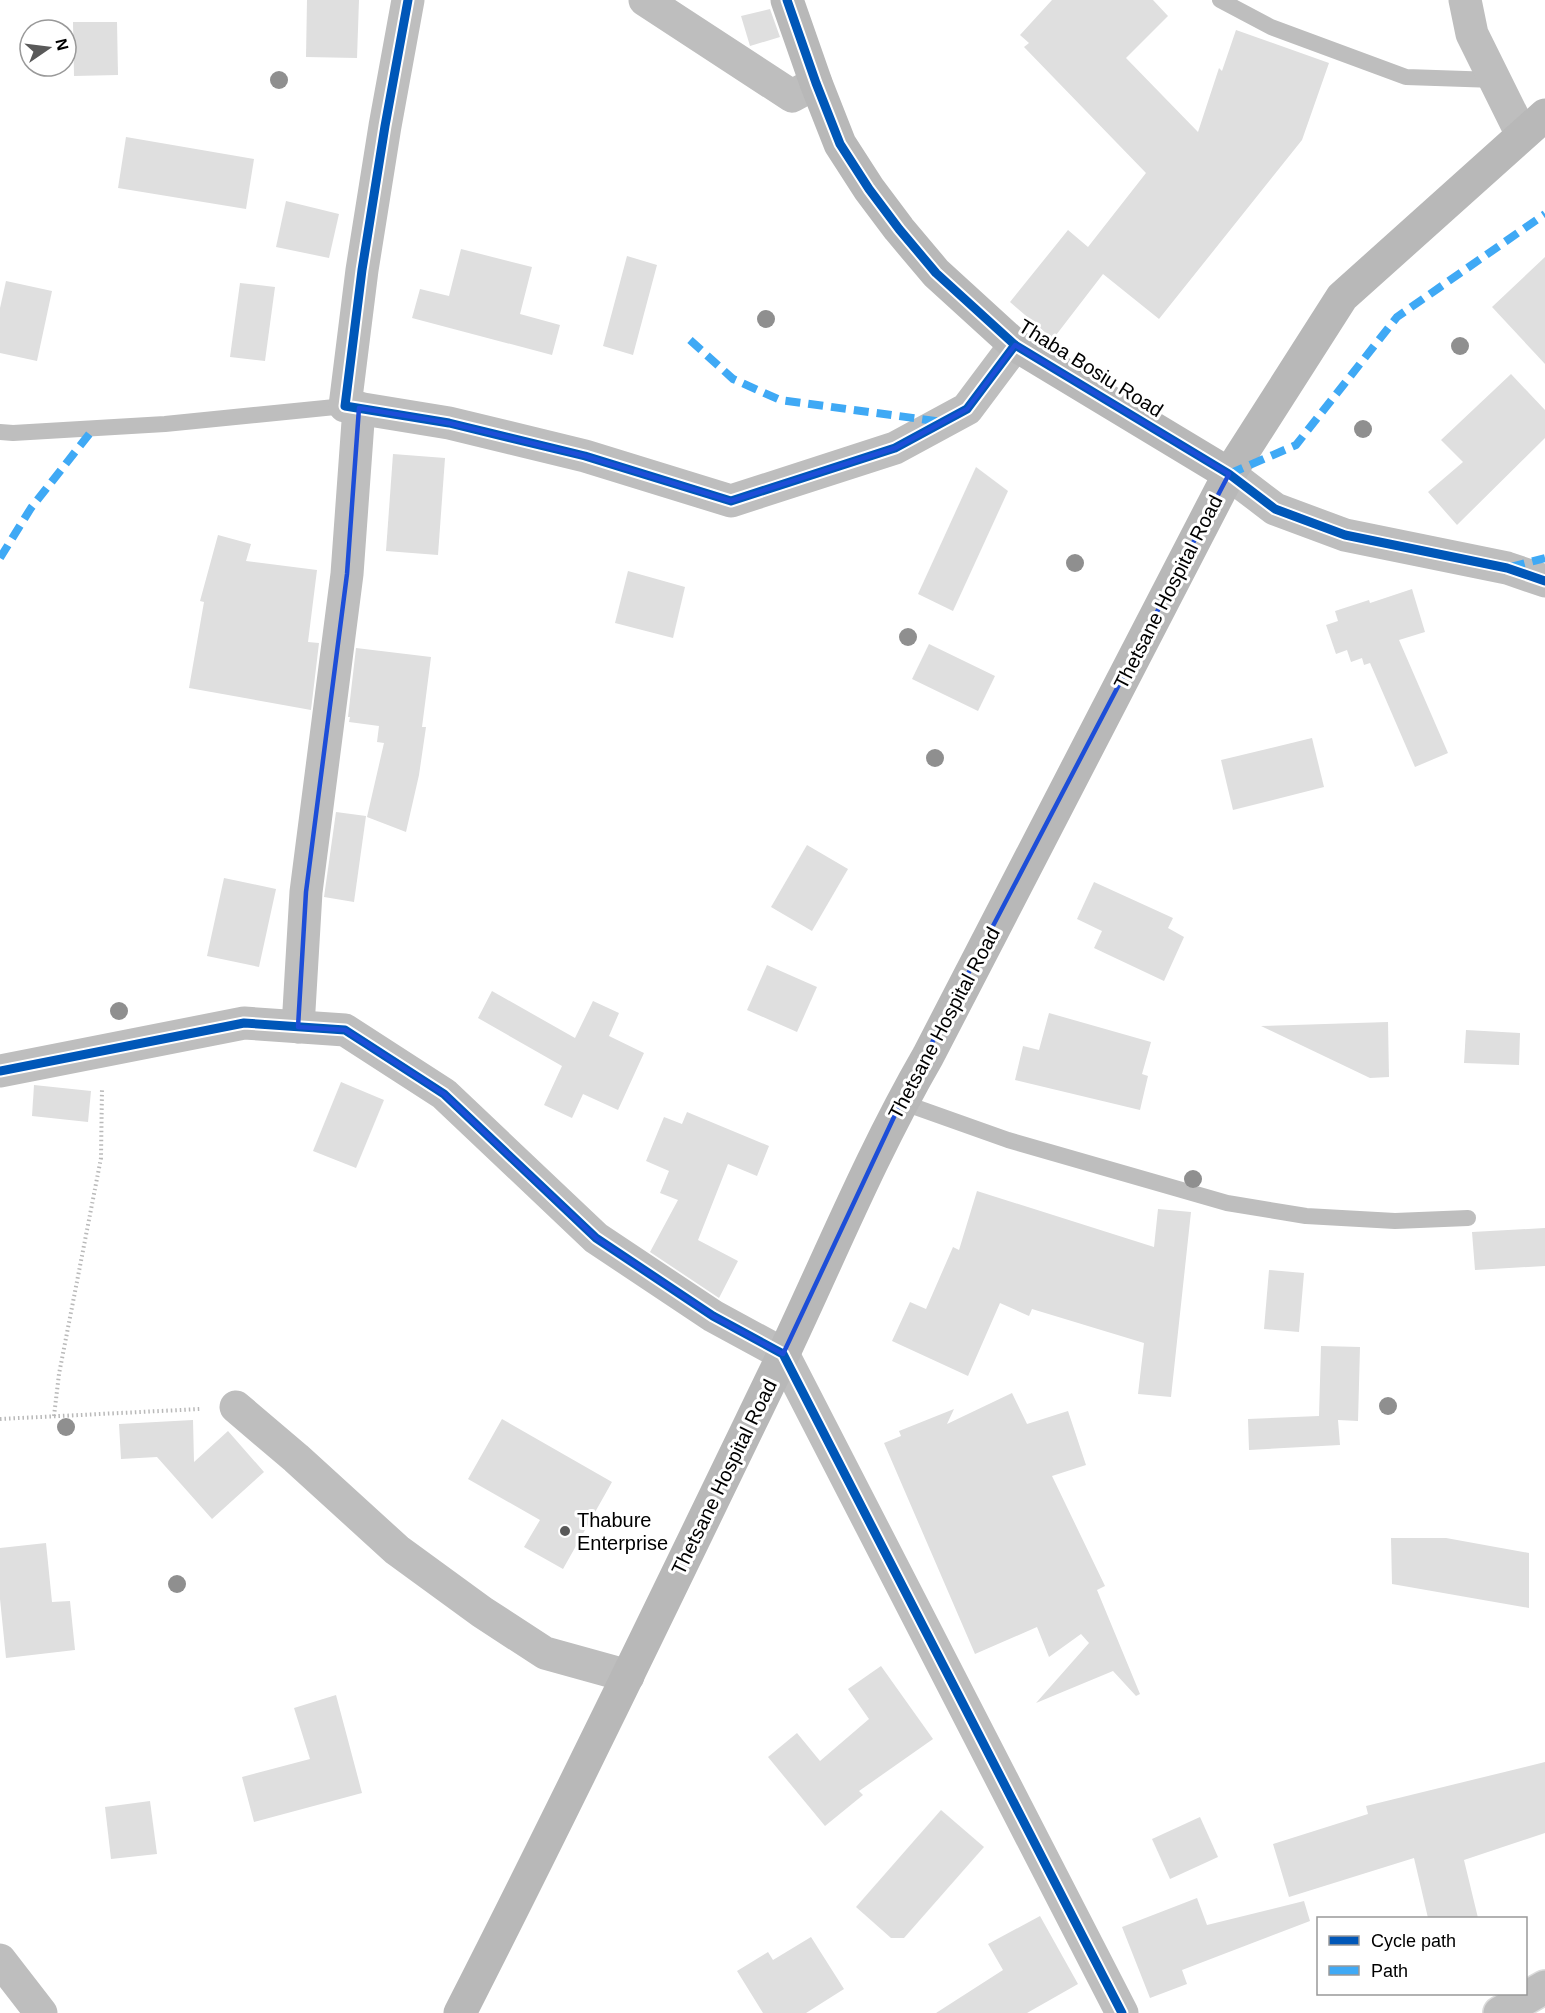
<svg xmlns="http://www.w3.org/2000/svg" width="1545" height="2013" font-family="Helvetica,sans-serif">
  <rect width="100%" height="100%" fill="#fff"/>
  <g fill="#dfdfdf">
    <path d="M 307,0 L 359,0 L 357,58 L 306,57 Z"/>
    <path d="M 1052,0 L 1153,0 L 1168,16 L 1126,58 L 1198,132 L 1219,68 L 1222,71 L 1236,30 L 1329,63 L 1302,140 L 1159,319 L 1103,274 L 1053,339 L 1010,302 L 1068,230 L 1088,247 L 1146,173 L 1024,47 L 1029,43 L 1020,35 Z"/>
    <path d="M 770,9 L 780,37 L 750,46 L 741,16 Z"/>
    <path d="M 73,22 L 117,22 L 118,75 L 74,76 Z"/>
    <path d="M 126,137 L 254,159 L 246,209 L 118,188 Z"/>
    <path d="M 286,201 L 339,214 L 329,258 L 276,247 Z"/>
    <path d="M 461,249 L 532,267 L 520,314 L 560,325 L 552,355 L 412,318 L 420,289 L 449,296 Z"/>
    <path d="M 627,256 L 657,265 L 633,355 L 603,346 Z"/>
    <path d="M 1545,257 L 1545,364 L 1492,307 Z"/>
    <path d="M 6,281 L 52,291 L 37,361 L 0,353 L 0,308 Z"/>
    <path d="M 240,283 L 275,287 L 265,361 L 230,357 Z"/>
    <path d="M 1511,374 L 1545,410 L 1545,438 L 1457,525 L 1428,492 L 1463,462 L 1441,440 Z"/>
    <path d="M 393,454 L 445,458 L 438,555 L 386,551 Z"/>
    <path d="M 976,467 L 1008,491 L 953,611 L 918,594 Z"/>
    <path d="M 218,535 L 251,544 L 246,561 L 317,570 L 308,642 L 319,643 L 311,710 L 189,688 L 204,602 L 200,601 Z"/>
    <path d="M 628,571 L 685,587 L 673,638 L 615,623 Z"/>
    <path d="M 1412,589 L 1425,632 L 1399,640 L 1448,753 L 1415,767 L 1370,663 L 1364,665 L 1362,658 L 1351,662 L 1347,650 L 1336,654 L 1326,625 L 1338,621 L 1335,611 L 1369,600 L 1370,603 Z"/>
    <path d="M 929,644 L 995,676 L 978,711 L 912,679 Z"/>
    <path d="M 356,648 L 431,657 L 422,727 L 426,727 L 419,775 L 406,832 L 367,817 L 384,743 L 377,742 L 379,726 L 349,722 L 350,717 L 348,717 Z"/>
    <path d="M 1312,738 L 1324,787 L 1233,810 L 1221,760 Z"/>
    <path d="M 336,812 L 366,816 L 354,902 L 324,897 Z"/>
    <path d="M 807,845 L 848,869 L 812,931 L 771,907 Z"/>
    <path d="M 224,878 L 276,889 L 259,967 L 207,956 Z"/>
    <path d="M 1094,882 L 1173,918 L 1168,928 L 1184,937 L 1164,981 L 1094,948 L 1102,931 L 1077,919 Z"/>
    <path d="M 767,965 L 817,987 L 797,1032 L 747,1010 Z"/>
    <path d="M 492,991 L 575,1038 L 593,1001 L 619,1013 L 609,1036 L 644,1053 L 618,1110 L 583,1094 L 572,1118 L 544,1105 L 562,1066 L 478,1018 Z"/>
    <path d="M 1049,1013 L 1151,1042 L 1142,1074 L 1148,1076 L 1140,1110 L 1015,1080 L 1023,1046 L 1039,1050 Z"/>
    <path d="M 1388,1022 L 1389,1077 L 1370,1078 L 1261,1026 Z"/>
    <path d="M 1466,1030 L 1520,1033 L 1519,1065 L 1464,1063 Z"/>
    <path d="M 341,1082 L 384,1100 L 356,1168 L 313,1151 Z"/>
    <path d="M 34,1085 L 91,1091 L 88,1122 L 32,1116 Z"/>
    <path d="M 687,1112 L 769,1146 L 757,1176 L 728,1164 L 698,1240 L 738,1261 L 719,1298 L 650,1252 L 678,1200 L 660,1193 L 669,1171 L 646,1161 L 664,1117 L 682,1124 Z"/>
    <path d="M 977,1191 L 1154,1247 L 1158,1209 L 1191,1212 L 1171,1397 L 1138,1394 L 1144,1343 L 1032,1309 L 1029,1316 L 1000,1303 L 968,1376 L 892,1341 L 910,1302 L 926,1309 L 953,1247 L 959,1250 Z"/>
    <path d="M 1545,1228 L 1545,1266 L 1475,1270 L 1472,1232 Z"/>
    <path d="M 1269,1270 L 1304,1273 L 1299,1332 L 1264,1329 Z"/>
    <path d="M 1321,1346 L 1360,1347 L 1358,1421 L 1338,1420 L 1340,1445 L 1249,1450 L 1248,1419 L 1319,1416 Z"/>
    <path d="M 1012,1393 L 1027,1424 L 1068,1411 L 1086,1465 L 1052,1476 L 1105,1586 L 1097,1590 L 1140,1694 L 1136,1696 L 1113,1671 L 1036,1703 L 1089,1643 L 1081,1634 L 1049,1657 L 1037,1627 L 975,1654 L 884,1443 L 901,1436 L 899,1431 L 954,1409 L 947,1424 Z"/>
    <path d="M 502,1419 L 612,1482 L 563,1569 L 524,1547 L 540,1520 L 468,1479 Z"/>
    <path d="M 193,1420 L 194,1462 L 228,1431 L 264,1472 L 212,1519 L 157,1457 L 121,1459 L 119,1424 Z"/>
    <path d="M 1391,1538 L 1446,1538 L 1529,1553 L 1529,1608 L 1392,1584 Z"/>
    <path d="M 46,1543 L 52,1602 L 70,1601 L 75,1650 L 6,1658 L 0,1599 L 0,1548 Z"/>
    <path d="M 881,1666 L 933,1739 L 859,1791 L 863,1795 L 825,1826 L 768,1757 L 797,1733 L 820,1761 L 869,1719 L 848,1689 Z"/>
    <path d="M 336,1695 L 362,1793 L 254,1822 L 242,1777 L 310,1759 L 294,1708 Z"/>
    <path d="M 1545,1762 L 1545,1833 L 1464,1860 L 1478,1918 L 1428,1918 L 1414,1858 L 1289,1897 L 1273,1844 L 1368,1814 L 1366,1806 Z"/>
    <path d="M 150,1801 L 157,1854 L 111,1859 L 105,1807 Z"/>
    <path d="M 941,1810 L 984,1847 L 904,1938 L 891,1938 L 856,1907 Z"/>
    <path d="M 1200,1817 L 1218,1857 L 1170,1879 L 1152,1839 Z"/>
    <path d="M 1197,1898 L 1207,1925 L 1304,1901 L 1310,1921 L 1182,1970 L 1187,1984 L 1150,1998 L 1122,1927 Z"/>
    <path d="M 1040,1916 L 1078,1984 L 1027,2013 L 936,2013 L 1003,1970 L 988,1944 Z"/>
    <path d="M 811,1937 L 844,1989 L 806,2013 L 763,2013 L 737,1971 L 768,1952 L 773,1960 Z"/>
  </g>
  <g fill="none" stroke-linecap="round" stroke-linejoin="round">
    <g stroke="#dbdbdb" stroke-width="36">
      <path id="primary" d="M 1500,2013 L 1545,1987"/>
    </g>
    <g stroke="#b9b9b9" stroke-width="4" stroke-dasharray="1.5 3" stroke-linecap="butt">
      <path d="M 54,1416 L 59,1374 L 101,1158 L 102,1088"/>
      <path d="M 0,1419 L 200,1409"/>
    </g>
    <g stroke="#bebebe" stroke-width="16">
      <path d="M 1220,0 L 1271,27 L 1406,77 L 1495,80"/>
      <path d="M 0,432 L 13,433 L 165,424 L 345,406"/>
      <path d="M 901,1102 L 1008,1140 L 1227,1203 L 1306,1216 L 1395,1221 L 1468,1218"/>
    </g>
    <g stroke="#bebebe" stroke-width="33">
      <path d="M 408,0 L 385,126 L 362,270 L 345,406 L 449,423 L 585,456 L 731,501 L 895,448 L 967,409 L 1015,345"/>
      <path d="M 645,0 L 792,96 L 816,83"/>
      <path d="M 1465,0 L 1472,34 L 1522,135"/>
      <path d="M 1229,474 L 1275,509 L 1345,535 L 1507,568 L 1545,581"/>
      <path d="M 298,1027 L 306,892 L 347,574 L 359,408"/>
      <path d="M 0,1071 L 244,1023 L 345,1030 L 444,1094 L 596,1238 L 713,1316 L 783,1354 L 1122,2013"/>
      <path d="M 236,1407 L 296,1458 L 397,1550 L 482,1612 L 545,1653 L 628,1676"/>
      <path d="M 0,1960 L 41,2013"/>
    </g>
    <g stroke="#b8b8b8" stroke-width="33">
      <path d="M 787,0 L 816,83 L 840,144 L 869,189 L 899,229 L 936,273 L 1015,345 L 1229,474"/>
      <path d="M 460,2013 C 568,1801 671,1587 774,1374 C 825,1268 869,1158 928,1056 L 1229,474 L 1342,297 L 1545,115"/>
    </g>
    <use href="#primary" stroke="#bebebe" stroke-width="33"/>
    <g stroke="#3fa9f5" stroke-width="8" stroke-dasharray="15 8" stroke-linecap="butt">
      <path d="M 690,340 L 733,379 L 780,400 L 943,422"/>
      <path d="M 1229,474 L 1296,445 L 1397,317 L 1545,214"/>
      <path d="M 0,558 L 31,508 L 94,428"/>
      <path d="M 1510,567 L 1545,558"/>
    </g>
    <g stroke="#fff" stroke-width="13">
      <g id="cycleway">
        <path d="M 408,0 L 385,126 L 362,270 L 345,406 L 449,423 L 585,456 L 731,501 L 895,448 L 967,409 L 1015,345"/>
        <path d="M 787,0 L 816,83 L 840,144 L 869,189 L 899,229 L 936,273 L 1015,345 L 1229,474 L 1275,509 L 1345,535 L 1507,568 L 1545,581"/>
        <path d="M 0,1071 L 244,1023 L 345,1030 L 444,1094 L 596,1238 L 713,1316 L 783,1354 L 1122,2013"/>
      </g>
    </g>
    <use href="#cycleway" stroke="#0057b8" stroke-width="9"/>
  </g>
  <g fill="#8f8f8f">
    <circle cx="279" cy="80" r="9"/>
    <circle cx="766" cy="319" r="9"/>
    <circle cx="1460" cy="346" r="9"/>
    <circle cx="1363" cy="429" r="9"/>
    <circle cx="1075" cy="563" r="9"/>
    <circle cx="908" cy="637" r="9"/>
    <circle cx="935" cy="758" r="9"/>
    <circle cx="119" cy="1011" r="9"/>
    <circle cx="1193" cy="1179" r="9"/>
    <circle cx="1388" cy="1406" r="9"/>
    <circle cx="66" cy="1427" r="9"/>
    <circle cx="177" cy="1584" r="9"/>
  </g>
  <path fill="none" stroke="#1d4ed8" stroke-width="4.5" stroke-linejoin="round" d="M 1015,345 L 1229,474 L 901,1102 L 783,1354 L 713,1316 L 596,1238 L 444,1094 L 345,1030 L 298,1027 L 306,892 L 347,574 L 359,408 L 449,423 L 585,456 L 731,501 L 895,448 L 967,409 Z"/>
  <circle fill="#595959" stroke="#fff" stroke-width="2" cx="565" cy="1531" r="6"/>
  <g text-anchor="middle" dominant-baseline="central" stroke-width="6" stroke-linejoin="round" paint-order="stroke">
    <g font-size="20" fill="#000" stroke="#fff">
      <text transform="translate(1091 368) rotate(32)">Thaba Bosiu Road</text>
      <text transform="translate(1168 592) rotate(-63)">Thetsane Hospital Road</text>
      <text transform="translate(944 1023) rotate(-62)">Thetsane Hospital Road</text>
      <text transform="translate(724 1477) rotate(-64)">Thetsane Hospital Road</text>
    </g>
    <g font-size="20" fill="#000" stroke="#fff" text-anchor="start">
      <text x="577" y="1520">Thabure<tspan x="577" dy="23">Enterprise</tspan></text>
    </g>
  </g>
  <rect x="1317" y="1917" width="210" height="78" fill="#ffffff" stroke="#999999" stroke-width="1.5"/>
  <rect x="1329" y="1936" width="30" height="9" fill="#0057b8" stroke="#999999" stroke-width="1.5"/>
  <text x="1371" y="1947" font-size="18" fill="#000000">Cycle path</text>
  <rect x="1329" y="1966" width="30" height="9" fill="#3fa9f5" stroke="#999999" stroke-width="1.5"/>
  <text x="1371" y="1977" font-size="18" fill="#000000">Path</text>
  <g transform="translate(48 48) rotate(76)"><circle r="28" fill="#ffffff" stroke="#999999" stroke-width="1.5"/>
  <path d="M0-4.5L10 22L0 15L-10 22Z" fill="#595959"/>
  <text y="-9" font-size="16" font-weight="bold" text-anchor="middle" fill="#000000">N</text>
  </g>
</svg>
